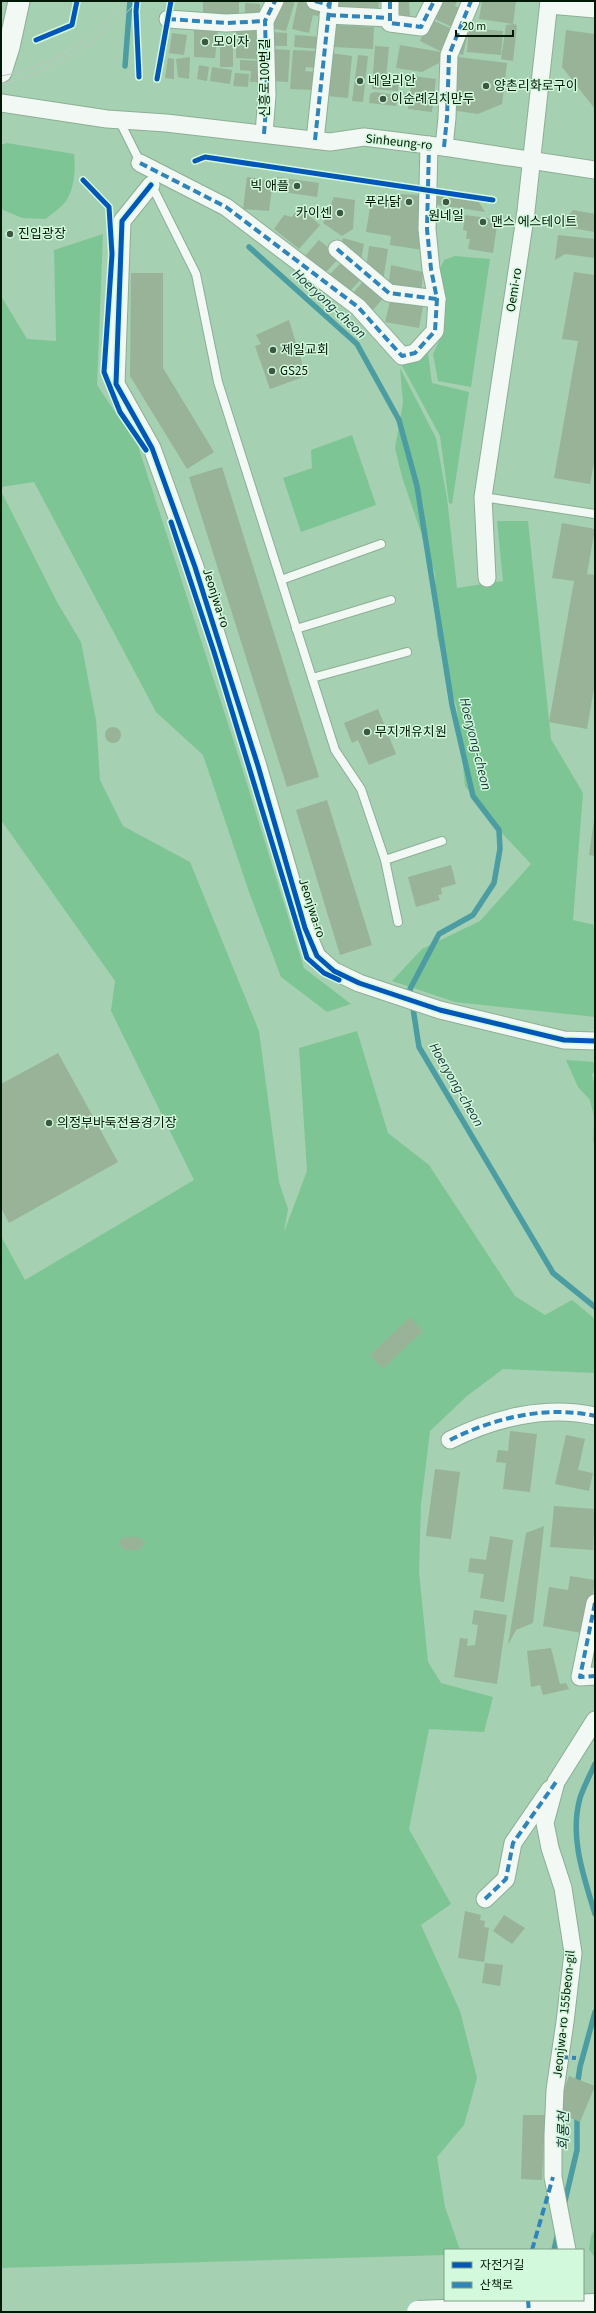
<svg xmlns="http://www.w3.org/2000/svg" width="596" height="2313" font-family="'Source Sans 3','Noto Sans KR',sans-serif">
  <rect width="100%" height="100%" fill="#a6d0b2"/>
  <g fill="#7ec595">
    <path d="M 7,143 L 74,154 C 76,168 74,190 66,201 C 61,208 52,213 46,219 L 22,218 L 1,209 L 1,145 Z"/>
    <path d="M 103,234 L 97,385 L 138,446 L 234,742 L 304,968 L 351,1004 L 327,1012 L 281,977 L 249,892 L 203,755 L 156,712 L 34,482 L 1,487 L 1,296 L 27,339 L 56,341 L 54,250 Z"/>
    <path d="M 455,256 L 490,259 L 471,387 L 438,381 L 433,354 L 442,335 L 438,273 L 444,260 Z"/>
    <path d="M 439,336 L 428,354 L 432,383 L 469,392 L 452,504 L 449,503 L 440,436 L 399,360 Z"/>
    <path d="M 400,368 L 436,438 L 447,498 L 457,588 L 503,581 L 497,521 L 528,521 L 551,739 L 583,793 L 573,920 L 595,925 L 595,1017 L 455,1002 L 392,981 L 422,949 L 480,921 L 531,864 L 499,830 L 465,786 L 457,709 L 437,636 L 435,573 L 402,477 L 395,448 L 403,403 Z"/>
    <path d="M 352,435 L 376,505 L 301,532 L 283,478 L 312,468 L 311,450 Z"/>
    <path d="M 1,491 L 57,602 L 81,642 L 96,720 L 100,780 L 123,826 L 190,862 L 259,1031 L 279,1182 L 288,1209 L 284,1232 L 307,1171 L 299,1048 L 357,1031 L 388,1133 L 429,1165 L 515,1296 L 545,1315 L 572,1300 L 595,1319 L 595,1373 L 503,1369 L 467,1396 L 430,1431 L 421,1505 L 419,1572 L 428,1662 L 441,1683 L 493,1697 L 484,1732 L 429,1729 L 409,1829 L 451,1904 L 421,1925 L 460,2011 L 477,2078 L 464,2125 L 437,2157 L 445,2207 L 460,2250 L 445,2250 L 445,2255 L 1,2268 L 1,1236 L 25,1280 L 194,1180 L 111,1011 L 115,981 L 1,820 Z"/>
    <path d="M 566,1060 L 595,1062 L 595,1072 L 592,1074 L 595,1087 L 595,1143 L 593,1142 L 594,1117 L 590,1100 L 578,1087 Z"/>
    <path d="M 595,2229 L 595,2258 L 589,2249 L 591,2236 Z"/>
  </g>
  <g fill="none" stroke-linecap="round" stroke-linejoin="round">
    <g stroke="#4b9da1" stroke-width="5.5">
      <path d="M 125,66 L 130,1"/>
      <path d="M 249,247 L 357,344 L 399,420 L 417,486 L 452,705 L 473,796 L 499,830 L 500,849 L 494,883 L 473,915 L 439,934 L 410,989 L 419,1047 L 553,1273 L 595,1307"/>
      <path d="M 595,1764 C 590,1775 584,1786 580,1798 C 569,1837 584,1877 595,1914"/>
      <path d="M 577,2087 L 580,2067 L 595,2012"/>
      <path d="M 564,2205 L 577,2150 L 577,2113"/>
      <path d="M 554,2250 L 558,2233"/>
    </g>
  </g>
  <g fill="#98b397">
    <path d="M 203,1 L 239,1 L 239,19 L 203,18 Z"/>
    <path d="M 277,1 L 295,1 L 286,31 L 270,28 Z"/>
    <path d="M 298,1 L 325,7 L 323,17 L 313,15 L 309,33 L 292,29 Z"/>
    <path d="M 334,1 L 379,1 L 378,15 L 334,13 Z"/>
    <path d="M 395,1 L 409,1 L 410,16 L 396,17 Z"/>
    <path d="M 440,1 L 457,1 L 455,6 L 462,9 L 454,28 L 433,18 Z"/>
    <path d="M 482,1 L 516,1 L 513,24 L 479,19 Z"/>
    <path d="M 245,3 L 260,4 L 260,17 L 245,16 Z"/>
    <path d="M 430,19 L 452,29 L 442,52 L 420,41 Z"/>
    <path d="M 515,24 L 517,26 L 513,61 L 501,59 L 506,25 Z"/>
    <path d="M 335,25 L 374,27 L 373,49 L 333,47 Z"/>
    <path d="M 469,28 L 503,31 L 501,55 L 467,52 Z"/>
    <path d="M 194,29 L 218,30 L 215,58 L 194,57 Z"/>
    <path d="M 566,30 L 595,34 L 595,109 L 562,67 Z"/>
    <path d="M 236,31 L 259,31 L 257,59 L 236,58 Z"/>
    <path d="M 461,31 L 468,33 L 463,55 L 456,53 Z"/>
    <path d="M 271,32 L 287,33 L 287,46 L 271,46 Z"/>
    <path d="M 172,33 L 187,35 L 184,55 L 169,53 Z"/>
    <path d="M 295,35 L 321,37 L 320,49 L 294,47 Z"/>
    <rect x="220" y="41" width="13" height="26"/>
    <path d="M 400,45 L 441,52 L 439,63 L 422,72 L 396,68 Z"/>
    <path d="M 375,46 L 389,47 L 386,78 L 399,79 L 398,91 L 372,89 Z"/>
    <path d="M 271,49 L 290,50 L 288,82 L 269,81 Z"/>
    <path d="M 293,50 L 315,51 L 314,68 L 306,67 L 305,71 L 315,72 L 314,90 L 290,89 Z"/>
    <path d="M 331,53 L 352,56 L 348,98 L 326,96 Z"/>
    <path d="M 358,55 L 368,56 L 363,102 L 352,101 Z"/>
    <path d="M 190,57 L 189,79 L 178,77 L 176,59 Z"/>
    <path d="M 458,57 L 507,63 L 502,104 L 478,114 L 451,110 Z"/>
    <path d="M 168,58 L 174,59 L 174,79 L 165,78 Z"/>
    <path d="M 240,60 L 263,61 L 263,82 L 250,82 L 251,71 L 240,70 Z"/>
    <path d="M 199,65 L 209,67 L 207,81 L 197,79 Z"/>
    <path d="M 212,67 L 232,70 L 230,84 L 210,81 Z"/>
    <path d="M 235,73 L 249,74 L 248,87 L 233,86 Z"/>
    <path d="M 412,76 L 436,79 L 432,112 L 408,109 Z"/>
    <path d="M 374,92 L 398,95 L 396,106 L 369,103 L 370,94 Z"/>
    <path d="M 247,177 L 273,181 L 269,211 L 243,209 Z"/>
    <path d="M 277,177 L 319,183 L 317,197 L 276,191 Z"/>
    <path d="M 395,194 L 425,195 L 423,250 L 390,245 L 391,236 L 366,232 L 372,195 L 394,199 Z"/>
    <path d="M 434,194 L 478,201 L 485,212 L 433,204 Z"/>
    <path d="M 334,197 L 355,200 L 353,229 L 342,236 L 323,223 Z"/>
    <path d="M 299,207 L 320,225 L 299,249 L 274,229 L 284,215 L 292,217 Z"/>
    <path d="M 573,210 L 595,214 L 595,232 L 560,226 Z"/>
    <path d="M 465,215 L 488,218 L 497,225 L 493,253 L 468,249 L 470,239 L 466,239 L 467,231 L 463,230 Z"/>
    <path d="M 558,235 L 595,239 L 595,258 L 565,254 L 555,260 Z"/>
    <path d="M 343,238 L 364,244 L 360,265 L 339,251 Z"/>
    <path d="M 319,240 L 340,257 L 325,273 L 305,256 Z"/>
    <path d="M 369,246 L 388,249 L 383,281 L 366,269 Z"/>
    <path d="M 344,260 L 363,277 L 349,292 L 329,275 Z"/>
    <path d="M 391,265 L 423,272 L 421,293 L 388,288 Z"/>
    <path d="M 574,272 L 595,275 L 595,458 L 590,484 L 554,478 L 578,341 L 562,339 Z"/>
    <path d="M 131,273 L 163,273 L 163,368 L 214,452 L 187,469 L 130,376 Z"/>
    <path d="M 366,278 L 386,295 L 372,311 L 352,294 Z"/>
    <path d="M 391,297 L 405,303 L 423,306 L 419,328 L 385,322 Z"/>
    <path d="M 289,320 L 306,376 L 270,389 L 255,346 L 261,344 L 256,335 Z"/>
    <path d="M 222,467 L 319,777 L 287,787 L 189,477 Z"/>
    <path d="M 562,523 L 595,529 L 587,574 L 595,575 L 595,683 L 587,729 L 549,722 L 574,581 L 552,578 Z"/>
    <path d="M 378,709 L 396,754 L 369,765 L 358,740 L 352,743 L 344,723 Z"/>
    <circle cx="113" cy="735" r="8"/>
    <path d="M 327,800 L 372,945 L 340,955 L 296,810 Z"/>
    <path d="M 594,820 L 595,820 L 595,856 L 589,855 Z"/>
    <path d="M 451,865 L 456,884 L 441,888 L 442,894 L 438,895 L 440,900 L 416,907 L 408,877 Z"/>
    <path d="M 58,1053 L 118,1162 L 9,1223 L 1,1208 L 1,1084 Z"/>
    <path d="M 410,1317 L 423,1331 L 383,1369 L 370,1355 Z"/>
    <path d="M 510,1431 L 537,1434 L 530,1492 L 503,1489 L 506,1463 L 496,1462 L 498,1450 L 508,1451 Z"/>
    <path d="M 566,1435 L 585,1439 L 578,1470 L 593,1473 L 589,1491 L 555,1484 Z"/>
    <path d="M 435,1469 L 460,1472 L 451,1539 L 426,1536 Z"/>
    <path d="M 554,1506 L 595,1509 L 593,1550 L 550,1547 Z"/>
    <path d="M 544,1526 L 533,1623 L 516,1630 L 508,1645 L 526,1533 Z"/>
    <path d="M 490,1536 L 513,1540 L 504,1602 L 480,1598 L 484,1574 L 468,1572 L 470,1558 L 486,1560 Z"/>
    <path d="M 123,1537 L 139,1537 L 146,1543 L 139,1550 L 124,1550 L 119,1544 Z"/>
    <path d="M 570,1576 L 595,1580 L 587,1634 L 543,1626 L 549,1587 L 568,1590 Z"/>
    <path d="M 474,1610 L 507,1615 L 497,1684 L 454,1677 L 460,1638 L 468,1639 L 467,1646 L 475,1645 L 478,1625 L 472,1624 Z"/>
    <path d="M 551,1648 L 560,1684 L 566,1683 L 569,1689 L 543,1695 L 540,1685 L 531,1687 L 527,1651 Z"/>
    <path d="M 465,1911 L 481,1915 L 480,1920 L 485,1921 L 484,1927 L 489,1928 L 484,1962 L 458,1958 Z"/>
    <path d="M 504,1915 L 525,1928 L 512,1944 L 493,1931 Z"/>
    <path d="M 485,1963 L 503,1965 L 500,1986 L 482,1983 Z"/>
    <path d="M 569,2076 L 595,2086 L 580,2122 L 555,2111 Z"/>
    <path d="M 523,2115 L 545,2115 L 542,2180 L 521,2179 Z"/>
  </g>
  <g fill="none" stroke-linecap="round" stroke-linejoin="round">
    <g stroke="#8cae96" stroke-width="10">
      <g id="service">
        <path d="M 119,120 L 141,164"/>
        <path d="M 151,184 L 196,274 L 218,382 L 335,750 L 361,789 L 385,860 L 398,922"/>
        <path d="M 483,497 L 595,514"/>
        <path d="M 281,580 L 381,544"/>
        <path d="M 296,629 L 391,600"/>
        <path d="M 312,678 L 407,652"/>
        <path d="M 385,860 L 442,841"/>
      </g>
    </g>
    <g stroke="#8cae96" stroke-width="19">
      <g id="minor">
        <path d="M 315,1 L 329,5"/>
        <path d="M 390,1 L 390,23 L 421,27 L 434,1"/>
        <path d="M 549,5 L 595,9"/>
        <path d="M 328,15 L 390,18"/>
        <path d="M 168,19 L 226,23 L 265,21"/>
        <path d="M 1,103 L 107,119 L 166,123 L 330,142 L 364,137 L 444,147 L 595,170"/>
        <path d="M 264,134 L 267,95 L 265,21 L 275,1"/>
        <path d="M 315,140 L 330,1"/>
        <path d="M 444,147 L 447,118 L 449,55 L 471,1"/>
        <path d="M 140,163 L 226,207 L 358,307 L 402,356 L 415,353 L 435,331 L 437,299 L 431,269 L 427,229 L 429,145"/>
        <path d="M 151,185 L 122,221 L 116,384 L 152,448 L 195,567 L 258,766 L 305,928 L 317,956 L 334,971 L 359,983 L 440,1010 L 564,1040 L 595,1041"/>
        <path d="M 337,249 L 389,293 L 437,299"/>
        <path d="M 487,578 L 483,497 L 526,211 L 549,1"/>
        <path d="M 450,1440 C 494,1418 546,1405 595,1416"/>
        <path d="M 595,1603 L 580,1677 L 595,1676"/>
        <path d="M 485,1899 L 506,1879 L 513,1843 L 550,1789"/>
        <path d="M 567,2250 L 553,2177 L 553,2135 L 555,2090 L 565,2022 L 573,1953 L 563,1888 L 550,1848 L 545,1823 L 556,1782 L 595,1720"/>
      </g>
    </g>
    <g stroke="#8cae96" stroke-width="23">
      <path id="tertiary" d="M 1,72 L 9,47 L 19,1"/>
    </g>
    <use href="#service" stroke="#f2f8f3" stroke-width="8"/>
    <use href="#minor" stroke="#f2f8f3" stroke-width="17"/>
    <use href="#tertiary" stroke="#f2f8f3" stroke-width="21"/>
    <g stroke="#bcc8c0" stroke-width="1">
      <path d="M 1,76 C 53,67 91,39 126,1"/>
      <path d="M 1,84 C 46,74 81,54 115,23 C 123,16 131,9 137,1"/>
    </g>
    <g stroke="#8cae96" stroke-width="24" stroke-linecap="butt">
      <path id="trunk-bridge" d="M 418,2312 L 595,2305"/>
    </g>
    <use href="#trunk-bridge" stroke="#f2f8f3" stroke-width="22"/>
    <g stroke="#2f85b9" stroke-width="4" stroke-dasharray="8 4" stroke-linecap="butt">
      <path d="M 315,1 L 329,5"/>
      <path d="M 390,1 L 390,23 L 421,27 L 434,1"/>
      <path d="M 328,15 L 390,18"/>
      <path d="M 168,19 L 226,23 L 265,21"/>
      <path d="M 264,134 L 267,95 L 265,21 L 275,1"/>
      <path d="M 315,140 L 330,1"/>
      <path d="M 444,147 L 447,118 L 449,55 L 471,1"/>
      <path d="M 140,163 L 226,207 L 358,307 L 402,356 L 415,353 L 435,331 L 437,299 L 431,269 L 427,229 L 429,145"/>
      <path d="M 337,249 L 389,293 L 437,299"/>
      <path d="M 450,1440 C 494,1418 546,1405 595,1416"/>
      <path d="M 595,1603 L 580,1677 L 595,1676"/>
      <path d="M 485,1899 L 506,1879 L 513,1843 L 556,1782"/>
      <path d="M 560,2057 L 576,2058"/>
      <path d="M 532,2250 L 553,2177"/>
      <path d="M 528,2300 L 529,2312"/>
    </g>
    <g stroke="#d3f9dd" stroke-width="8">
      <g id="cycleway">
        <path d="M 137,1 L 136,11 L 139,77"/>
        <path d="M 36,40 L 72,25 L 77,1"/>
        <path d="M 157,79 L 171,1"/>
        <path d="M 195,161 L 205,157 L 493,200"/>
        <path d="M 83,180 L 109,207 L 112,254 L 104,372 L 120,412 L 146,450"/>
        <path d="M 151,185 L 122,221 L 116,384 L 152,448 L 195,567 L 258,766 L 305,928 L 317,956 L 334,971 L 359,983 L 440,1010 L 564,1040 L 595,1041"/>
        <path d="M 171,522 L 214,652 L 307,958 L 324,973 L 339,980"/>
      </g>
    </g>
    <use href="#cycleway" stroke="#0057b8" stroke-width="5"/>
  </g>
  <g fill="#3a5842" stroke="#d3f9dd" stroke-width="1.5">
    <circle cx="205" cy="42" r="4"/>
    <circle cx="360" cy="81" r="4"/>
    <circle cx="486" cy="86" r="4"/>
    <circle cx="383" cy="99" r="4"/>
    <circle cx="297" cy="186" r="4"/>
    <circle cx="409" cy="202" r="4"/>
    <circle cx="446" cy="202" r="4"/>
    <circle cx="340" cy="213" r="4"/>
    <circle cx="483" cy="222" r="4"/>
    <circle cx="10" cy="234" r="4"/>
    <circle cx="273" cy="350" r="4"/>
    <circle cx="272" cy="371" r="4"/>
    <circle cx="367" cy="732" r="4"/>
    <circle cx="49" cy="1123" r="4"/>
  </g>
  <g text-anchor="middle" dominant-baseline="central" stroke-width="3" stroke-linejoin="round" paint-order="stroke">
    <g font-size="13" fill="#001806" stroke="#d3f9dd" text-anchor="start">
      <text x="213" y="42">모이자</text>
      <text x="368" y="81">네일리안</text>
      <text x="494" y="86">양촌리화로구이</text>
      <text x="391" y="99">이순례김치만두</text>
      <text x="289" y="186" text-anchor="end">빅 애플</text>
      <text x="401" y="202" text-anchor="end">푸라닭</text>
      <text x="332" y="213" text-anchor="end">카이센</text>
      <text x="446" y="216" text-anchor="middle">원네일</text>
      <text x="491" y="222">맨스 에스테이트</text>
      <text x="18" y="234">진입광장</text>
      <text x="281" y="350">제일교회</text>
      <text x="280" y="371">GS25</text>
      <text x="375" y="732">무지개유치원</text>
      <text x="57" y="1123">의정부바둑전용경기장</text>
    </g>
    <g font-size="13" fill="#001806" stroke="#d3f9dd">
      <text transform="translate(265 78) rotate(-90)">신흥로100번길</text>
      <text transform="translate(399 142) rotate(6)">Sinheung-ro</text>
      <text transform="translate(514 290) rotate(-81)">Oemi-ro</text>
      <text transform="translate(216 598) rotate(72)">Jeonjwa-ro</text>
      <text transform="translate(312 908) rotate(72)">Jeonjwa-ro</text>
      <text transform="translate(564 2014) rotate(-84)">Jeonjwa-ro 155beon-gil</text>
    </g>
    <g font-size="14" font-style="italic" fill="#163339" stroke="#d3f9dd">
      <text transform="translate(329 304) rotate(43)">Hoeryong-cheon</text>
      <text transform="translate(475 744) rotate(76)">Hoeryong-cheon</text>
      <text transform="translate(456 1085) rotate(60)">Hoeryong-cheon</text>
      <text transform="translate(564 2131) rotate(-89)">회룡천</text>
    </g>
  </g>
  <rect width="596" height="2313" fill="none" stroke="#001806" stroke-width="4"/>
  <rect x="444" y="2249" width="140" height="52" fill="#d3f9dd" stroke="#7f9f87"/>
  <rect x="452" y="2262" width="20" height="6" fill="#0057b8" stroke="#7f9f87"/>
  <text x="480" y="2269" font-size="12" fill="#001806">자전거길</text>
  <rect x="452" y="2282" width="20" height="6" fill="#2f85b9" stroke="#7f9f87"/>
  <text x="480" y="2289" font-size="12" fill="#001806">산책로</text>
  <path d="M456 30v6h57v-6" fill="none" stroke="#001806" stroke-width="2"/>
  <text x="462" y="30" font-size="12" fill="#001806" stroke="#d3f9dd" stroke-width="3" paint-order="stroke">20 m</text>
</svg>
